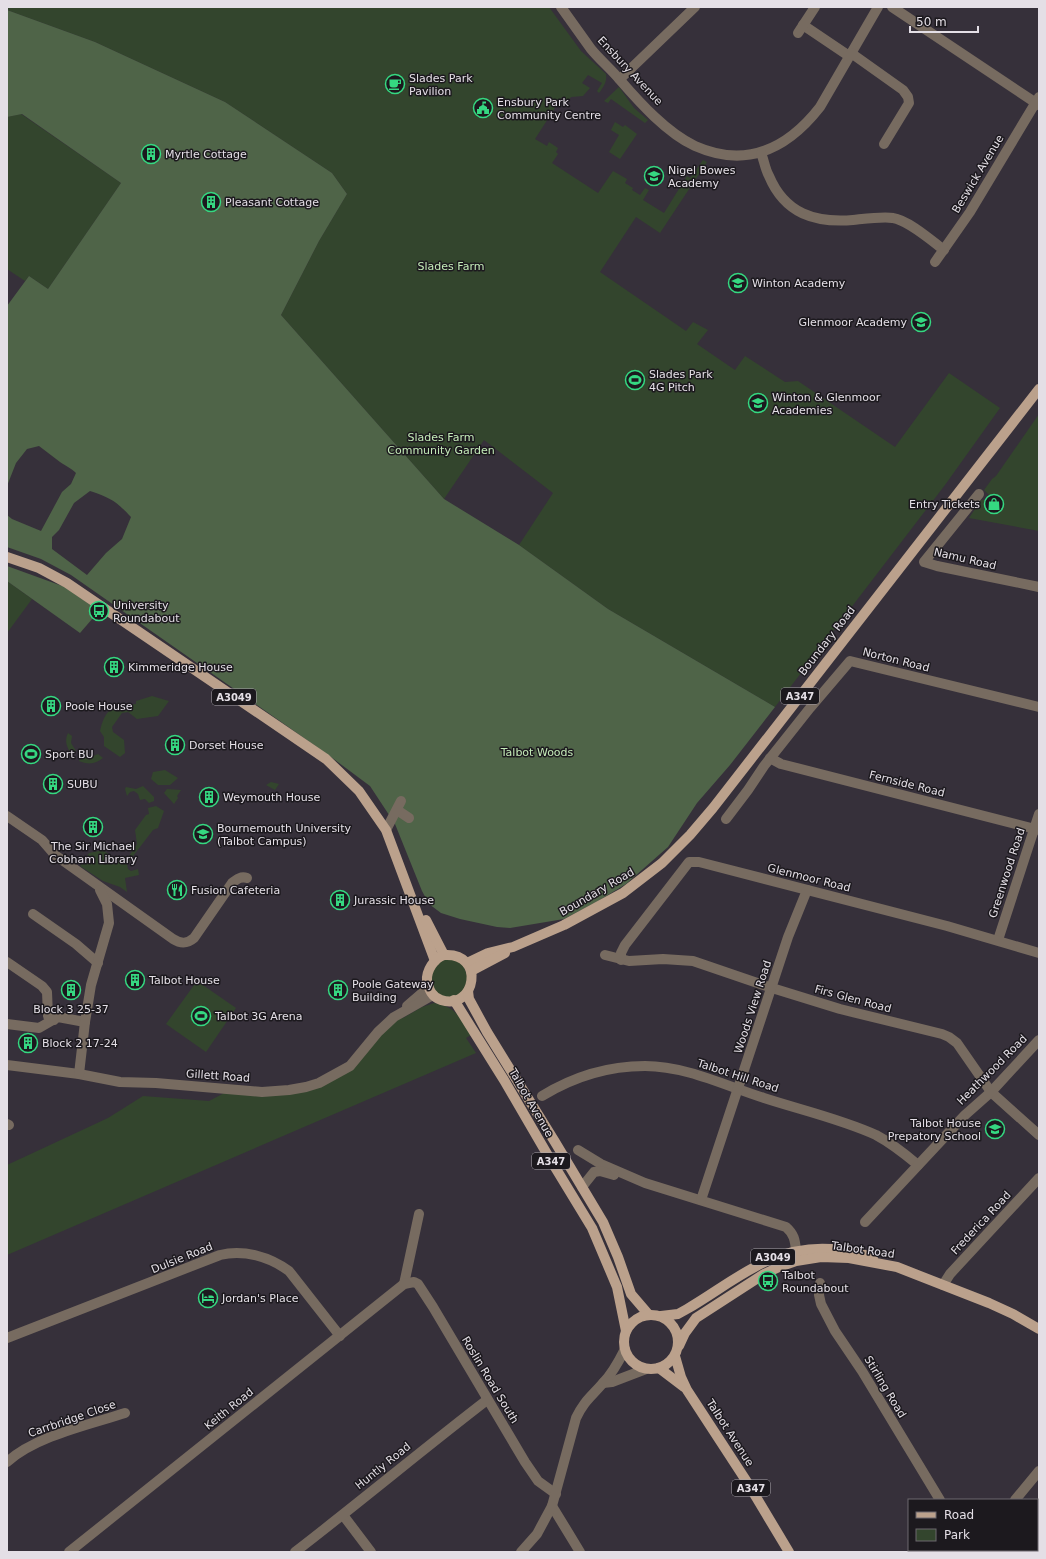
<svg xmlns="http://www.w3.org/2000/svg" width="1046" height="1559" font-family="'DejaVu Sans',sans-serif">
  <rect width="100%" height="100%" fill="#36303a"/>
  <g fill="#33452d">
    <path d="M 7,7 L 549,7 L 581,51 L 606,74 C 607,82 604,86 599,93 L 597,91 L 602,83 L 588,75 L 582,83 L 590,88 L 583,96 L 571,97 L 568,101 L 562,97 L 535,139 L 547,146 L 549,142 L 558,148 L 556,152 L 558,154 L 552,163 L 598,193 L 613,171 L 627,179 L 625,183 L 633,188 L 632,190 L 640,195 L 645,188 L 649,190 L 643,200 L 664,213 L 687,176 L 690,178 L 703,160 L 707,162 L 660,233 L 636,217 L 600,272 L 686,331 L 693,322 L 708,330 L 697,344 L 735,370 L 745,356 L 785,382 L 798,381 L 895,447 L 949,373 L 1000,408 L 945,485 L 775,707 L 608,609 L 519,545 L 553,493 L 484,440 L 444,499 L 281,315 L 319,241 L 347,194 L 332,173 L 225,102 L 95,42 L 7,10 Z"/>
    <path d="M 619,87 L 634,108 L 648,120 L 645,123 L 611,99 L 608,103 L 604,101 Z"/>
    <path d="M 21,114 L 121,183 L 48,289 L 29,276 L 25,281 L 7,269 L 7,117 Z"/>
    <path d="M 615,122 L 623,127 L 625,125 L 637,134 L 620,159 L 609,152 L 619,135 L 611,130 Z"/>
    <path d="M 1039,414 L 1039,531 L 969,518 L 981,500 L 985,500 L 989,495 L 984,490 L 992,479 L 996,476 Z"/>
    <path d="M 7,581 L 32,599 L 7,633 Z"/>
    <path d="M 152,696 L 169,701 L 158,716 L 137,719 L 128,712 L 122,713 L 112,727 L 113,732 L 124,740 L 125,753 L 120,757 L 104,746 L 104,737 L 100,731 C 106,706 113,707 136,704 L 136,701 Z"/>
    <path d="M 68,733 L 72,736 L 71,743 L 76,751 L 72,755 C 67,748 64,741 68,733 Z"/>
    <path d="M 98,754 L 103,758 C 96,764 88,765 79,761 L 82,755 L 91,757 Z"/>
    <path d="M 165,770 L 178,778 L 170,785 L 158,785 L 151,779 L 153,772 Z"/>
    <path d="M 271,782 L 279,784 L 275,790 L 266,785 Z"/>
    <path d="M 143,786 L 154,797 L 154,801 L 149,803 L 145,799 L 140,800 L 138,794 L 134,791 L 130,792 L 127,796 L 125,789 L 126,787 L 136,789 Z"/>
    <path d="M 167,789 L 181,790 L 177,796 L 178,798 L 174,804 L 164,793 Z"/>
    <path d="M 156,806 L 164,811 L 158,828 L 153,830 L 127,864 L 128,869 L 131,871 L 138,869 L 139,875 L 125,878 L 127,892 L 120,887 L 103,881 L 80,866 L 89,853 L 103,850 L 114,858 L 129,856 L 137,844 L 135,830 L 146,815 L 149,814 L 148,808 Z"/>
    <path d="M 461,958 L 471,987 L 448,1001 L 429,987 L 435,961 Z"/>
    <path d="M 197,981 L 236,1008 L 206,1052 L 166,1024 Z"/>
    <path d="M 434,1003 C 456,1007 460,1017 471,1035 L 466,1038 L 476,1053 L 7,1255 L 7,1165 L 108,1118 L 143,1096 L 209,1101 L 232,1089 L 289,1090 L 350,1066 L 400,1013 L 403,1018 L 422,1007 Z"/>
  </g>
  <g fill="#4f6448" fill-rule="evenodd">
    <path d="M 7,10 L 95,42 L 225,102 L 332,173 L 347,194 L 319,241 L 281,315 L 444,499 L 519,545 L 608,609 L 775,707 L 730,765 L 697,803 L 668,847 L 626,884 L 598,901 L 564,919 L 510,928 L 497,927 L 460,919 L 441,913 L 429,904 L 422,891 L 395,824 L 370,786 L 327,754 L 71,575 L 41,559 L 7,547 L 7,515 L 12,519 L 41,531 L 62,492 L 71,484 L 76,473 C 71,468 66,466 60,462 C 53,457 46,451 39,446 L 27,449 L 16,463 L 7,486 L 7,306 L 29,276 L 48,289 L 121,183 L 22,114 L 7,117 ZM 90,491 C 111,498 116,501 131,517 L 122,539 L 106,553 L 87,575 L 52,549 L 52,537 L 59,530 L 74,503 Z"/>
    <path d="M 7,566 L 65,587 L 99,611 L 80,633 L 7,581 Z"/>
  </g>
  <g fill="none" stroke-linecap="round" stroke-linejoin="round">
    <g stroke="#776b60" stroke-width="10">
      <path d="M 561,7 C 571,21 581,35 591,49 C 600,60 611,69 620,80 C 640,103 667,133 695,146 C 747,169 788,148 820,107 L 878,7"/>
      <path d="M 892,7 L 1039,105"/>
      <path d="M 803,25 L 849,56"/>
      <path d="M 798,33 L 815,7"/>
      <path d="M 851,53 L 903,90 L 908,97 L 909,103 L 884,144"/>
      <path d="M 620,79 L 695,7"/>
      <path d="M 761,153 C 764,160 765,169 769,176 C 785,214 815,223 853,220 C 863,219 884,216 893,218 C 908,220 932,241 944,250"/>
      <path d="M 935,262 L 970,212 L 1039,97"/>
      <path d="M 979,494 L 924,562 L 937,566 L 1039,587"/>
      <path d="M 770,758 L 781,764 L 1039,830"/>
      <path d="M 397,810 L 409,818"/>
      <path d="M 7,816 L 42,840 L 55,855 L 173,939 C 181,944 187,944 194,938 L 232,883 C 237,879 241,876 247,878"/>
      <path d="M 726,819 L 748,790 L 764,766 L 810,708 L 850,661 L 1039,707"/>
      <path d="M 386,830 L 401,801"/>
      <path d="M 33,914 L 76,944 L 98,963"/>
      <path d="M 998,940 L 1039,814"/>
      <path d="M 605,955 L 629,961 L 663,959 L 693,961 L 772,988 L 840,1009 L 942,1034 L 949,1037 L 957,1043 L 991,1092 L 1039,1135"/>
      <path d="M 621,960 L 621,953 L 625,945 L 689,862 L 699,862 L 947,926 L 1039,953"/>
      <path d="M 7,962 L 42,986 L 47,992 L 48,1016 L 54,1020"/>
      <path d="M 407,1006 L 429,987"/>
      <path d="M 7,1024 L 39,1028 L 58,1017 L 85,1022"/>
      <path d="M 7,1065 L 79,1074 L 120,1082 L 156,1083 L 262,1092 L 289,1090 L 306,1087 L 319,1083 L 350,1066 L 378,1032 L 394,1017 L 433,995"/>
      <path d="M 79,1074 L 85,1022 L 91,985 L 109,923 L 107,904 L 100,890"/>
      <path d="M 542,1096 C 573,1077 608,1066 645,1066 C 686,1066 726,1086 764,1098 C 801,1110 841,1119 876,1135 C 891,1143 905,1154 918,1165"/>
      <path d="M 7,1124 L 9,1125"/>
      <path d="M 578,1150 L 601,1164 L 645,1183 L 786,1227 C 794,1234 795,1240 796,1250"/>
      <path d="M 582,1187 L 594,1172 L 600,1171 L 614,1175"/>
      <path d="M 701,1200 L 788,937 L 807,890"/>
      <path d="M 865,1222 L 965,1115 L 991,1092 L 1039,1040"/>
      <path d="M 820,1283 L 819,1295 L 821,1304 L 835,1331 L 862,1371 L 940,1500"/>
      <path d="M 404,1284 L 419,1214"/>
      <path d="M 943,1285 L 950,1274 L 1039,1178"/>
      <path d="M 7,1338 L 220,1255 C 244,1249 270,1257 289,1271 L 340,1336"/>
      <path d="M 603,1383 L 612,1382 L 646,1369"/>
      <path d="M 7,1462 C 36,1436 88,1425 125,1413"/>
      <path d="M 1015,1500 L 1039,1471"/>
      <path d="M 552,1506 L 580,1552"/>
      <path d="M 343,1515 L 371,1552"/>
      <path d="M 69,1552 L 404,1284 L 414,1282 L 418,1284 L 433,1307 L 525,1462 L 538,1481 L 556,1494"/>
      <path d="M 295,1552 C 360,1502 422,1450 487,1400"/>
      <path d="M 521,1552 L 537,1534 L 552,1506 L 576,1418 C 584,1401 591,1397 603,1383 C 612,1374 619,1361 625,1349"/>
      <path d="M 962,1552 L 964,1550"/>
    </g>
    <g stroke="#bba18c" stroke-width="10">
      <path d="M 7,557 L 39,568 L 67,583 L 326,759 L 359,791 L 386,830 L 435,961"/>
      <path d="M 426,920 L 444,955"/>
      <path d="M 444,955 C 486,952 476,1011 441,1000 C 432,997 429,990 427,981 C 426,971 434,958 444,955 Z"/>
      <path d="M 467,963 L 488,953 L 513,947 L 564,925 L 623,893 L 662,863 L 690,835 L 713,808 L 1039,389"/>
      <path d="M 471,971 L 505,953"/>
      <path d="M 468,991 L 469,999 L 487,1032 L 555,1142 L 603,1222 L 618,1257 L 631,1294 L 649,1315"/>
      <path d="M 454,1000 L 504,1080 L 550,1159 L 592,1228 L 617,1287 L 626,1331"/>
      <circle cx="651" cy="1342" r="27"/>
      <path d="M 661,1316 L 678,1314 L 687,1309 C 735,1281 771,1245 831,1249 C 845,1250 859,1252 873,1258"/>
      <path d="M 679,1346 L 685,1333 L 696,1318 L 764,1274 L 779,1267 L 796,1261 L 821,1257 L 849,1258 L 897,1267 L 989,1303 L 1013,1314 L 1039,1329"/>
      <path d="M 675,1356 L 681,1377 L 687,1390 L 747,1482 L 789,1552"/>
      <path d="M 659,1368 L 684,1387"/>
    </g>
  </g>
  <defs>
    <g id="cafe-ring" transform="scale(1)"><circle r="9.5" fill="#1c191e" stroke="#35d881" stroke-width="1.5"/><path d="M-5.5-4.5H6V0H3Q3 3.5 0 3.5H-2.5Q-5.5 3.5-5.5 0ZM3-3.2v2h1.7v-2ZM-6 4.5H4V6H-6Z" fill="#35d881"/></g>
    <g id="civic-ring" transform="scale(1)"><circle r="9.5" fill="#1c191e" stroke="#35d881" stroke-width="1.5"/><path d="M-.6-6.5H3V-4.5H.6V-3L4-1V1h2V6H-6V1h2V-1L-.6-3ZM-1.2 2.5V6h2.4V2.5Z" fill="#35d881"/></g>
    <g id="building-ring" transform="scale(1)"><circle r="9.5" fill="#1c191e" stroke="#35d881" stroke-width="1.5"/><path d="M-4-6H4V6H1V3H-1V6H-4ZM-2.5-4.3h1.7v1.8h-1.7ZM.8-4.3h1.7v1.8H.8ZM-2.5-1h1.7V.8h-1.7ZM.8-1h1.7V.8H.8Z" fill="#35d881"/></g>
    <g id="school-ring" transform="scale(1)"><circle r="9.5" fill="#1c191e" stroke="#35d881" stroke-width="1.5"/><path d="M0-5L7-2L0 1L-7-2ZM-4 1L0 2.5L4 1V4Q0 6-4 4Z" fill="#35d881"/></g>
    <g id="stadium-ring" transform="scale(1)"><circle r="9.5" fill="#1c191e" stroke="#35d881" stroke-width="1.5"/><path d="M0-5a6.5 5 0 1 0 0 10a6.5 5 0 1 0 0-10ZM-3.5-1.8h7v3.6h-7Z" fill="#35d881"/></g>
    <g id="shop-ring" transform="scale(1)"><circle r="9.5" fill="#1c191e" stroke="#35d881" stroke-width="1.5"/><path d="M-5-2.5h2.3a2.7 3.5 0 0 1 5.4 0H5L5.5 6h-11ZM-1.5-2.5h3a1.5 2.3 0 0 0-3 0Z" fill="#35d881"/></g>
    <g id="bus-ring" transform="scale(1)"><circle r="9.5" fill="#1c191e" stroke="#35d881" stroke-width="1.5"/><path d="M-5-6H5V4H4V6H2V4H-2V6H-4V4H-5ZM-3.5-4V0h7V-4ZM-3.5 1.2v1.5H-2V1.2ZM2 1.2v1.5H3.5V1.2Z" fill="#35d881"/></g>
    <g id="university-ring" transform="scale(1)"><circle r="9.5" fill="#1c191e" stroke="#35d881" stroke-width="1.5"/><path d="M0-5L7-2L0 1L-7-2ZM-4 1L0 2.5L4 1V4Q0 6-4 4Z" fill="#35d881"/></g>
    <g id="restaurant-ring" transform="scale(1)"><circle r="9.5" fill="#1c191e" stroke="#35d881" stroke-width="1.5"/><path d="M-5-6h1v4h1v-4h1v4h1v-4h1v5L-1.5 .5V6h-2V.5L-5-1ZM5-6V6H3V1.5H1.5Q1.5-4 5-6Z" fill="#35d881"/></g>
    <g id="hotel-ring" transform="scale(1)"><circle r="9.5" fill="#1c191e" stroke="#35d881" stroke-width="1.5"/><path d="M-6-4.5h1.5V1H6V5H4.5V3h-9V5H-6ZM-4 0a1.8 1.8 0 1 1 3.6 0ZM.5 0V-2.5h3Q6-2.5 6 0Z" fill="#35d881"/></g>
  </defs>
  <g fill-rule="evenodd">
    <use href="#cafe-ring" x="395" y="84"/>
    <use href="#civic-ring" x="483" y="108"/>
    <use href="#building-ring" x="151" y="154"/>
    <use href="#school-ring" x="654" y="176"/>
    <use href="#building-ring" x="211" y="202"/>
    <use href="#school-ring" x="738" y="283"/>
    <use href="#school-ring" x="921" y="322"/>
    <use href="#stadium-ring" x="635" y="380"/>
    <use href="#school-ring" x="758" y="403"/>
    <use href="#shop-ring" x="994" y="504"/>
    <use href="#bus-ring" x="99" y="611"/>
    <use href="#building-ring" x="114" y="667"/>
    <use href="#building-ring" x="51" y="706"/>
    <use href="#building-ring" x="175" y="745"/>
    <use href="#stadium-ring" x="31" y="754"/>
    <use href="#building-ring" x="53" y="784"/>
    <use href="#building-ring" x="209" y="797"/>
    <use href="#building-ring" x="93" y="827"/>
    <use href="#university-ring" x="203" y="834"/>
    <use href="#restaurant-ring" x="177" y="890"/>
    <use href="#building-ring" x="340" y="900"/>
    <use href="#building-ring" x="135" y="980"/>
    <use href="#building-ring" x="71" y="990"/>
    <use href="#building-ring" x="338" y="990"/>
    <use href="#stadium-ring" x="201" y="1016"/>
    <use href="#building-ring" x="28" y="1043"/>
    <use href="#school-ring" x="995" y="1129"/>
    <use href="#bus-ring" x="768" y="1281"/>
    <use href="#hotel-ring" x="208" y="1298"/>
  </g>
  <g text-anchor="middle" dominant-baseline="central" stroke-width="3" stroke-linejoin="round" paint-order="stroke">
    <g fill="#1c191e" stroke="#a8a4aa" stroke-width="1">
      <rect x="781" y="688" width="38" height="16" rx="3"/>
      <rect x="212" y="689" width="44" height="16" rx="3"/>
      <rect x="532" y="1153" width="38" height="16" rx="3"/>
      <rect x="751" y="1249" width="44" height="16" rx="3"/>
      <rect x="732" y="1480" width="38" height="16" rx="3"/>
    </g>
    <g font-size="10" font-weight="bold" fill="#e4dfe6">
      <text x="800" y="696">A347</text>
      <text x="234" y="697">A3049</text>
      <text x="551" y="1161">A347</text>
      <text x="773" y="1257">A3049</text>
      <text x="751" y="1488">A347</text>
    </g>
    <g font-size="11" fill="#e4dfe6" stroke="#1c191e">
      <text transform="translate(630 71) rotate(47)">Ensbury Avenue</text>
      <text transform="translate(978 174) rotate(-59)">Beswick Avenue</text>
      <text transform="translate(965 559) rotate(13)">Namu Road</text>
      <text transform="translate(827 641) rotate(-52)">Boundary Road</text>
      <text transform="translate(896 660) rotate(14)">Norton Road</text>
      <text transform="translate(907 784) rotate(14)">Fernside Road</text>
      <text transform="translate(1007 873) rotate(-72)">Greenwood Road</text>
      <text transform="translate(809 878) rotate(14)">Glenmoor Road</text>
      <text transform="translate(597 892) rotate(-30)">Boundary Road</text>
      <text transform="translate(853 999) rotate(15)">Firs Glen Road</text>
      <text transform="translate(753 1007) rotate(-72)">Woods View Road</text>
      <text transform="translate(992 1070) rotate(-45)">Heathwood Road</text>
      <text transform="translate(218 1076) rotate(4)">Gillett Road</text>
      <text transform="translate(738 1076) rotate(18)">Talbot Hill Road</text>
      <text transform="translate(531 1103) rotate(60)">Talbot Avenue</text>
      <text transform="translate(981 1223) rotate(-47)">Frederica Road</text>
      <text transform="translate(863 1250) rotate(8)">Talbot Road</text>
      <text transform="translate(182 1258) rotate(-22)">Dulsie Road</text>
      <text transform="translate(490 1380) rotate(59)">Roslin Road South</text>
      <text transform="translate(885 1387) rotate(59)">Stirling Road</text>
      <text transform="translate(229 1409) rotate(-39)">Keith Road</text>
      <text transform="translate(72 1419) rotate(-19)">Carrbridge Close</text>
      <text transform="translate(730 1433) rotate(57)">Talbot Avenue</text>
      <text transform="translate(383 1466) rotate(-39)">Huntly Road</text>
    </g>
    <g font-size="11" fill="#e4dfe6" stroke="#1c191e" text-anchor="start">
      <text x="409" y="78">Slades Park<tspan x="409" dy="13">Pavilion</tspan></text>
      <text x="497" y="102">Ensbury Park<tspan x="497" dy="13">Community Centre</tspan></text>
      <text x="165" y="154">Myrtle Cottage</text>
      <text x="668" y="170">Nigel Bowes<tspan x="668" dy="13">Academy</tspan></text>
      <text x="225" y="202">Pleasant Cottage</text>
      <text x="752" y="283">Winton Academy</text>
      <text x="907" y="322" text-anchor="end">Glenmoor Academy</text>
      <text x="649" y="374">Slades Park<tspan x="649" dy="13">4G Pitch</tspan></text>
      <text x="772" y="397">Winton &amp; Glenmoor<tspan x="772" dy="13">Academies</tspan></text>
      <text x="980" y="504" text-anchor="end">Entry Tickets</text>
      <text x="113" y="605">University<tspan x="113" dy="13">Roundabout</tspan></text>
      <text x="128" y="667">Kimmeridge House</text>
      <text x="65" y="706">Poole House</text>
      <text x="189" y="745">Dorset House</text>
      <text x="45" y="754">Sport BU</text>
      <text x="67" y="784">SUBU</text>
      <text x="223" y="797">Weymouth House</text>
      <text x="217" y="828">Bournemouth University<tspan x="217" dy="13">(Talbot Campus)</tspan></text>
      <text x="93" y="846" text-anchor="middle">The Sir Michael<tspan x="93" dy="13">Cobham Library</tspan></text>
      <text x="191" y="890">Fusion Cafeteria</text>
      <text x="354" y="900">Jurassic House</text>
      <text x="149" y="980">Talbot House</text>
      <text x="352" y="984">Poole Gateway<tspan x="352" dy="13">Building</tspan></text>
      <text x="71" y="1009" text-anchor="middle">Block 3 25-37</text>
      <text x="215" y="1016">Talbot 3G Arena</text>
      <text x="42" y="1043">Block 2 17-24</text>
      <text x="981" y="1123" text-anchor="end">Talbot House<tspan x="981" dy="13">Prepatory School</tspan></text>
      <text x="782" y="1275">Talbot<tspan x="782" dy="13">Roundabout</tspan></text>
      <text x="222" y="1298">Jordan's Place</text>
    </g>
    <g font-size="11" fill="#c4ebb8" stroke="#1c191e">
      <text x="451" y="266">Slades Farm</text>
      <text x="441" y="437">Slades Farm<tspan x="441" dy="13">Community Garden</tspan></text>
      <text x="537" y="752">Talbot Woods</text>
    </g>
  </g>
  <rect width="1046" height="1559" fill="none" stroke="#e4dfe6" stroke-width="16"/>
  <rect x="908" y="1499" width="130" height="52" fill="#1c191e" stroke="#6c686e"/>
  <rect x="916" y="1512" width="20" height="6" fill="#bba18c" stroke="#6c686e"/>
  <text x="944" y="1519" font-size="12" fill="#e4dfe6">Road</text>
  <rect x="916" y="1529" width="20" height="12" fill="#33452d" stroke="#6c686e"/>
  <text x="944" y="1539" font-size="12" fill="#e4dfe6">Park</text>
  <path d="M910 26v6h68v-6" fill="none" stroke="#e4dfe6" stroke-width="2"/>
  <text x="916" y="26" font-size="12" fill="#e4dfe6" stroke="#1c191e" stroke-width="3" paint-order="stroke">50 m</text>
</svg>
